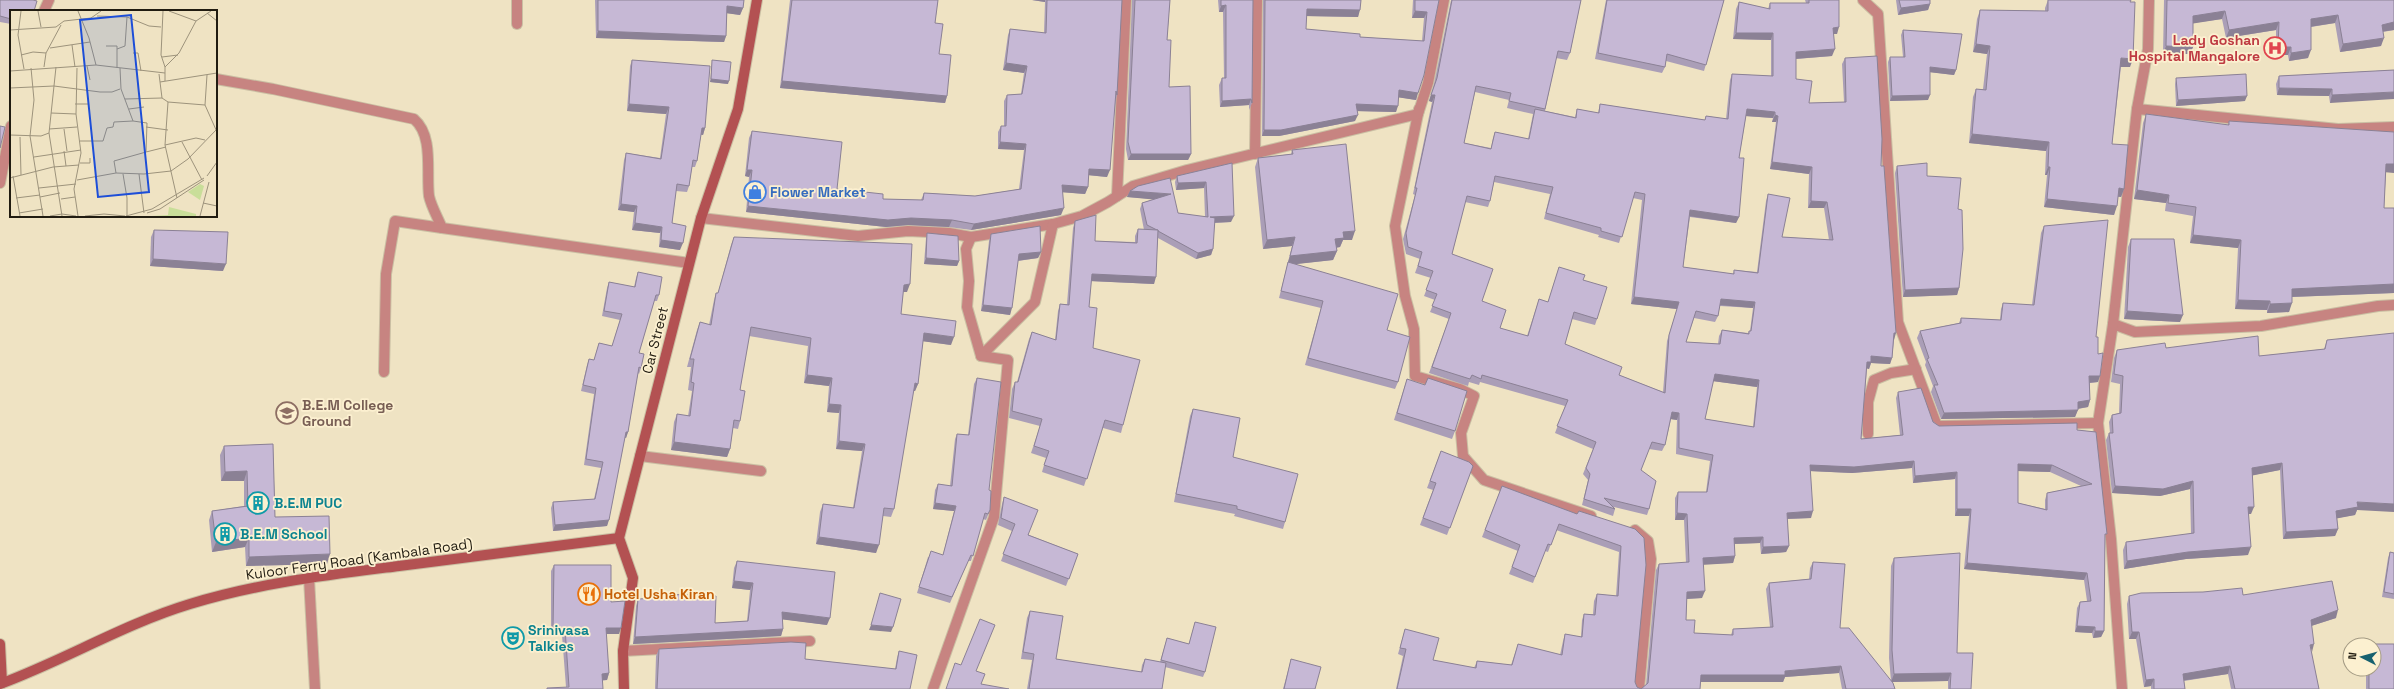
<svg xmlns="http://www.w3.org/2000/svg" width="2394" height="689" font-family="'Space Grotesk',sans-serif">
  <rect width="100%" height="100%" fill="#efe3c3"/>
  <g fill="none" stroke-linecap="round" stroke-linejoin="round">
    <g stroke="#cabfa3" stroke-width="12">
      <g id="street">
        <path d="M 1863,0 L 1878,14 L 1898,322 L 1937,426 L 2098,423"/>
        <path d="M 44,11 L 49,0"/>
        <path d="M 517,24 L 517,0"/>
        <path d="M 216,79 L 273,89 L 414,119 C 434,136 426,172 429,196 C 431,206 438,218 442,228 L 689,263"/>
        <path d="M 1419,109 L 1395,226 L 1405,296 L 1414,329 L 1415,376 L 1460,389 L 1474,396 L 1461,433 L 1463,456 L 1484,480 L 1591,516"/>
        <path d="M 2137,109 L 2338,129 L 2394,127"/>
        <path d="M 1255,154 L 1257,0"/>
        <path d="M 0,183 L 11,126"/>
        <path d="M 1117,196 L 1126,0"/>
        <path d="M 701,218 L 858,236 L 908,231 L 949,233 L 971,237 L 1053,224 L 1082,216 L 1108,202 L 1133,186 L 1187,170 L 1418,114 L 1428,83 L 1444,0"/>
        <path d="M 2113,324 L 2135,332 L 2261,326 L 2378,306 L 2394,305"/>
        <path d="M 981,356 L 1035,302 L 1053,224"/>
        <path d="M 384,372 L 386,274 L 395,221 L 442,228"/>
        <path d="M 1868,434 L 1868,402 L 1874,380 L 1891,373 L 1916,369"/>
        <path d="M 640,456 L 761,471"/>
        <path d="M 1635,530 L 1648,541 L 1651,559 L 1639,689"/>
        <path d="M 309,578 L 315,689"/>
        <path d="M 623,651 L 810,641"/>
        <path d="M 933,689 L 994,517 L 1008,360 L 981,356 L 967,307 L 969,281 L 966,249 L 971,237"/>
        <path d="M 2122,689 L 2111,539 L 2098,423 L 2113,324 L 2137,109 L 2148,49 L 2149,0"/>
      </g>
    </g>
    <g stroke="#cabfa3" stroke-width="12">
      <g id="secondary">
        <path d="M 0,644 L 2,683"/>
        <path d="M 0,684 C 65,660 124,624 190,604 C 258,583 328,575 399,566 C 472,557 546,547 619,538"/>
        <path d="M 624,689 L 623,651 L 633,578 L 619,538 L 701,218 L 738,109 L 757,0"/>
      </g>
    </g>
    <use href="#street" stroke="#c78481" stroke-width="10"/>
    <use href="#secondary" stroke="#b35152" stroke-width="10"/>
  </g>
  <g fill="#aa9eb7" fill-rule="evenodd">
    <path d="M 0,0 L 11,11 L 11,24 L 0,22 Z"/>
    <path d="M 595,0 L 744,0 L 743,8 L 740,15 L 727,13 L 726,36 L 724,42 L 596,38 Z"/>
    <path d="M 790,0 L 938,0 L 935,23 L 939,54 L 947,96 L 945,103 L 780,88 Z"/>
    <path d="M 1032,0 L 1122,0 L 1117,95 L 1116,99 L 1107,177 L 1088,175 L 1088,187 L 1085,194 L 1062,192 L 1061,215 L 971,230 L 949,227 L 908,225 L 886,227 L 746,212 L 749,177 L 745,176 L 749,138 L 752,131 L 837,189 L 883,199 L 921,200 L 924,193 L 975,196 L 1019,189 L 1024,150 L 998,149 L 998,132 L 1001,126 L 1004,126 L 1004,101 L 1007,95 L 1021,94 L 1024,73 L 1003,70 L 1008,35 L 1010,29 L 1044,33 L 1045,2 Z"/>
    <path d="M 1132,0 L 1170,0 L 1167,40 L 1169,87 L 1191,154 L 1188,160 L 1128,160 L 1126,149 Z"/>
    <path d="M 1218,0 L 1253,0 L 1252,103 L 1249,110 L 1249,105 L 1220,107 L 1219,85 L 1222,78 L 1224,78 L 1223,12 L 1219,12 Z"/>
    <path d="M 1263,0 L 1361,0 L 1358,17 L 1306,16 L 1306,29 L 1360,37 L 1422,41 L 1424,18 L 1412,18 L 1413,0 L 1439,0 L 1416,100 L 1398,97 L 1396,112 L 1357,111 L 1355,121 L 1279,136 L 1262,136 Z"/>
    <path d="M 1451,0 L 1581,0 L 1570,53 L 1567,60 L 1556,58 L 1545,111 L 1575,117 L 1577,109 L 1598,113 L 1600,104 L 1705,120 L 1706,116 L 1726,119 L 1730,80 L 1732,74 L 1771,76 L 1771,40 L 1733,39 L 1736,9 L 1739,2 L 1768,9 L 1770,3 L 1806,3 L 1805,0 L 1839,0 L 1837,34 L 1833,34 L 1832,56 L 1796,59 L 1796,79 L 1809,103 L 1844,102 L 1842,64 L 1845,58 L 1881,166 L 1894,340 L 1892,358 L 1890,364 L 1871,363 L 1869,369 L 1867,368 L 1861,439 L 1900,435 L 1896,398 L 1898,392 L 1939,426 L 2077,430 L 2096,432 L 2105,540 L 2104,631 L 2101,637 L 2093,638 L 2092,633 L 2075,632 L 2077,608 L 2080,602 L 2087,601 L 2084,580 L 1964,569 L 1969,516 L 1955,516 L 1955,479 L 1913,483 L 1912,468 L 1852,473 L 1811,471 L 1811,518 L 1787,519 L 1789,546 L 1786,552 L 1761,554 L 1760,543 L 1735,544 L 1735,556 L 1733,563 L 1703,564 L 1702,598 L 1687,599 L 1686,620 L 1694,633 L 1731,635 L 1733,629 L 1770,627 L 1766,589 L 1769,583 L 1809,579 L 1810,568 L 1813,562 L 1840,628 L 1891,681 L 1889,658 L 1891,566 L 1894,558 L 1957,653 L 1971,689 L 1948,689 L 1948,681 L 1892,682 L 1895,689 L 1842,689 L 1839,673 L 1785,677 L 1783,682 L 1701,682 L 1700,689 L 1396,689 L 1403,656 L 1398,654 L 1405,629 L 1433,660 L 1474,668 L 1477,661 L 1511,665 L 1518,644 L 1560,655 L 1563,641 L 1565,634 L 1581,637 L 1582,620 L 1584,614 L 1593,614 L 1594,601 L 1597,594 L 1616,596 L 1619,552 L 1556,530 L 1548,552 L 1545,551 L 1533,583 L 1509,574 L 1518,551 L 1482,537 L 1502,486 L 1577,514 L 1635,529 L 1635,682 L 1637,687 L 1641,689 L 1646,685 L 1656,570 L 1659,564 L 1686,563 L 1684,520 L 1675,520 L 1675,498 L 1678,492 L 1706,492 L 1710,461 L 1676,454 L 1677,420 L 1671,419 L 1665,445 L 1662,451 L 1649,449 L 1641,470 L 1649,509 L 1647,515 L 1614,507 L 1615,509 L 1613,516 L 1582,505 L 1588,480 L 1583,474 L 1593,449 L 1555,433 L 1565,406 L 1480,382 L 1479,385 L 1469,382 L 1468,386 L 1429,373 L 1449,319 L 1430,312 L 1435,300 L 1424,296 L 1431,278 L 1415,273 L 1420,259 L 1406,254 L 1403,239 L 1415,195 L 1413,194 L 1432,102 L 1429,101 L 1434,84 ZM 1475,92 L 1509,100 L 1507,108 L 1533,114 L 1528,139 L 1495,132 L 1493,138 L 1491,148 L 1464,143 ZM 1746,116 L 1773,118 L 1772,122 L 1776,122 L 1770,169 L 1809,174 L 1808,208 L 1824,208 L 1829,240 L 1782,237 L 1768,194 L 1766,201 L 1757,272 L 1734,270 L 1733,274 L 1683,267 L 1690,217 L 1736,223 L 1739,217 L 1739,158 ZM 1494,182 L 1550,194 L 1544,219 L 1599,235 L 1598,237 L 1619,243 L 1633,198 L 1642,200 L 1631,304 L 1677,309 L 1667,341 L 1663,392 L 1619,375 L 1565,344 L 1572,319 L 1595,325 L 1597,319 L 1583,280 L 1559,267 L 1548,302 L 1539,299 L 1527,336 L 1500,328 L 1452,254 L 1465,202 L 1488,207 L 1490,201 ZM 1720,306 L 1753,308 L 1750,331 L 1749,331 L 1748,333 L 1722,330 L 1719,336 L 1718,344 L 1686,342 L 1694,318 L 1715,322 L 1718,316 ZM 1713,381 L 1757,387 L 1753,427 L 1705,419 ZM 2018,471 L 2050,472 L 2081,486 L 2047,493 L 2045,500 L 2045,509 L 2018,503 Z"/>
    <path d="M 1606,0 L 1724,0 L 1704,71 L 1666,61 L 1665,67 L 1662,73 L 1595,59 Z"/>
    <path d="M 1896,0 L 1930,0 L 1930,4 L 1928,10 L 1898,15 Z"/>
    <path d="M 2048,0 L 2130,67 L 2121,67 L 2112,144 L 2124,189 L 2121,197 L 2118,197 L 2114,215 L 2044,207 L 2047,175 L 2045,175 L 2046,151 L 1969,143 L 1973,97 L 1976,89 L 1983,89 L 1987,54 L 1973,52 L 1977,19 L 1980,10 L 2045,11 L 2045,8 Z"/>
    <path d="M 2164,0 L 2394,0 L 2394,30 L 2383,32 L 2381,46 L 2340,52 L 2335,23 L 2311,27 L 2308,58 L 2289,61 L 2288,55 L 2276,55 L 2276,30 L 2226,38 L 2222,19 L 2193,23 L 2193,47 L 2190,54 L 2163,54 Z"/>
    <path d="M 1903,30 L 1956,70 L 1954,75 L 1930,72 L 1928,100 L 1890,101 L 1888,62 L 1890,57 L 1903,57 L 1901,35 Z"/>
    <path d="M 632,60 L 705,128 L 703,135 L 701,135 L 697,161 L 695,167 L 692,167 L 689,186 L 687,192 L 676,191 L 672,223 L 680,250 L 659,247 L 660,233 L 632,230 L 634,212 L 618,210 L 624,160 L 626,153 L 660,158 L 666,114 L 627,111 L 630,66 Z"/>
    <path d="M 712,60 L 728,84 L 710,82 L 712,63 Z"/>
    <path d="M 2394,70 L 2330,103 L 2329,96 L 2277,95 L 2276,84 L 2279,76 Z"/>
    <path d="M 2176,78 L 2245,101 L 2176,106 L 2175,84 Z"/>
    <path d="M 2146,114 L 2228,125 L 2229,121 L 2386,172 L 2384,208 L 2394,208 L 2394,293 L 2292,297 L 2289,312 L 2267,313 L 2267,310 L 2235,309 L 2238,248 L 2190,243 L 2193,216 L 2165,211 L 2166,203 L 2134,199 L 2143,123 Z"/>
    <path d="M 1292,150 L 1352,240 L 1343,240 L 1340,247 L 1336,248 L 1337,251 L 1333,260 L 1295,264 L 1387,330 L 1398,382 L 1395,389 L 1305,365 L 1321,308 L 1279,298 L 1292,246 L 1263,249 L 1255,167 L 1258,158 L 1291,154 Z"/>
    <path d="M 1232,163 L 1231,222 L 1214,223 L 1213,249 L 1211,255 L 1196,259 L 1158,238 L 1154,284 L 1091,281 L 1089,307 L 1093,348 L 1123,425 L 1121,433 L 1103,428 L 1084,486 L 1042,472 L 1046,458 L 1031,453 L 1040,426 L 1009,418 L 1012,389 L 1015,382 L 1017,382 L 1029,339 L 1032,332 L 1055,340 L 1058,311 L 1060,304 L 1067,304 L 1073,228 L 1075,221 L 1095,241 L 1135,242 L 1135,236 L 1138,229 L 1144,230 L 1140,209 L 1142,203 L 1154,199 L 1127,197 L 1130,191 L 1138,186 L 1178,213 L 1205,217 L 1204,188 L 1176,190 L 1175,182 L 1177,176 Z"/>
    <path d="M 1897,166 L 1927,176 L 1958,209 L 1959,288 L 1957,295 L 1903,297 L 1895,173 Z"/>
    <path d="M 2044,226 L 2096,337 L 2098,382 L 2090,383 L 2090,400 L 2088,407 L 2078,409 L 2075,417 L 1941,419 L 1931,392 L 1933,386 L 1925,365 L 1926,362 L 1917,338 L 1920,331 L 1959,323 L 1961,318 L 2000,320 L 2001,309 L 2003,303 L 2032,305 L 2041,233 Z"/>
    <path d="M 154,230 L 223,271 L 150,266 L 151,237 Z"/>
    <path d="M 927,233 L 959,261 L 957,266 L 924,264 L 926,238 Z"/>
    <path d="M 991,234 L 1041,252 L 1038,258 L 1018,261 L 1010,315 L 981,311 L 989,241 Z"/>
    <path d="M 734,237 L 907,292 L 903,292 L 901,314 L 951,345 L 923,341 L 918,384 L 915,391 L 913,391 L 894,509 L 891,517 L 883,516 L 876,553 L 816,544 L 820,512 L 823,504 L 853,508 L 862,451 L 836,449 L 839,413 L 827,412 L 829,386 L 804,383 L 808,346 L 749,336 L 740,390 L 740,421 L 738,429 L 733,428 L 730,449 L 727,457 L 671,450 L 674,422 L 677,414 L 688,416 L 692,391 L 688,390 L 691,367 L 687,367 L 697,330 L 700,322 L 709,325 L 714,300 L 716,293 L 718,293 L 731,245 Z"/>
    <path d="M 2131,239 L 2180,322 L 2124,319 L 2128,247 Z"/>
    <path d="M 638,272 L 659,295 L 657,301 L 654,301 L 639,353 L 641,368 L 639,374 L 638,373 L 628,432 L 626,438 L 625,437 L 607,526 L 553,531 L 551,508 L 553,502 L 594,499 L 601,468 L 584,465 L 594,394 L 581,391 L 587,365 L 589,359 L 594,360 L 599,343 L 612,346 L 620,320 L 602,316 L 607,288 L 609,282 L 634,287 L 636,278 Z"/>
    <path d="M 2327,340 L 2357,510 L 2355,515 L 2337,518 L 2338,529 L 2335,536 L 2283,539 L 2280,470 L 2253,475 L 2251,514 L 2248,514 L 2248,555 L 2186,559 L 2124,569 L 2123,550 L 2126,542 L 2191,534 L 2190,489 L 2160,496 L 2112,493 L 2106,440 L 2109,433 L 2110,433 L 2109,422 L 2112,415 L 2119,413 L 2120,384 L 2111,382 L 2114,358 L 2117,350 L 2166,348 L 2259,356 L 2324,349 Z"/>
    <path d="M 977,378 L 989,490 L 990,510 L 986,520 L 983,519 L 971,561 L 968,561 L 950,603 L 917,593 L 928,557 L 943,555 L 954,511 L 933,509 L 935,490 L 938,484 L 950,486 L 955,439 L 957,434 L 968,435 L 974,384 Z"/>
    <path d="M 1407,379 L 1455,431 L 1452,439 L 1394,420 Z"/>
    <path d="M 1193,409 L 1285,522 L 1283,529 L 1234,516 L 1235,514 L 1174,502 L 1190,416 Z"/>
    <path d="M 273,444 L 275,517 L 327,564 L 246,566 L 245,547 L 212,552 L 209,520 L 212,511 L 244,506 L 244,481 L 221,481 L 220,455 L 224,446 Z"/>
    <path d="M 1441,451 L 1473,466 L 1447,535 L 1420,525 L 1433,490 L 1427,488 Z"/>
    <path d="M 1004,497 L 1029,535 L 1078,554 L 1066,586 L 1001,561 L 1012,531 L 998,525 L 1002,504 Z"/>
    <path d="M 2390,552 L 2394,553 L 2394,599 L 2382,597 L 2388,558 Z"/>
    <path d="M 737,561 L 827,625 L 782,619 L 783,629 L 781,636 L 633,644 L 636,606 L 638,599 L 658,598 L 659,594 L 715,623 L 747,621 L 750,590 L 732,588 L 734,568 Z"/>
    <path d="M 554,565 L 611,602 L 619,634 L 606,634 L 609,673 L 607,680 L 566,687 L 562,635 L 551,635 L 551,571 Z"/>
    <path d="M 2243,595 L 2336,618 L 2311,626 L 2311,652 L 2319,689 L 2231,689 L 2228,674 L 2184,681 L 2185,689 L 2151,689 L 2151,686 L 2144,687 L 2136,639 L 2129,639 L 2127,604 L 2129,596 Z"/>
    <path d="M 1030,611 L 1056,659 L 1141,672 L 1142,665 L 1145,659 L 1160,662 L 1167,638 L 1189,644 L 1195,622 L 1205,672 L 1203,677 L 1165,667 L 1162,689 L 1027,689 L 1032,660 L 1021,659 L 1027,618 Z"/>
    <path d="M 659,649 L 805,659 L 895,669 L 897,658 L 899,651 L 910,689 L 655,689 L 656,656 Z"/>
    <path d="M 1291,659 L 1315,689 L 1283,689 L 1289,667 Z"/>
    <path d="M 2366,669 L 2374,669 L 2394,689 L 2366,689 Z"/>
  </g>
  <g fill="#8b8195">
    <path d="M 1032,0 L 1045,0 L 1045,2 Z"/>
    <path d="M 1930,4 L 1928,10 L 1898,15 L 1901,8 Z"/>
    <path d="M 1226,5 L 1223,12 L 1219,12 L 1221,6 Z"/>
    <path d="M 727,6 L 743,8 L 740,15 L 725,13 Z"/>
    <path d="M 1307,9 L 1360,10 L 1358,17 L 1304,16 Z"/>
    <path d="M 1415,11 L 1427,12 L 1424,18 L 1412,18 Z"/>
    <path d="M 2225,11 L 2222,19 L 2190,24 L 2193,16 Z"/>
    <path d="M 2338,15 L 2335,23 L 2309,27 L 2311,19 Z"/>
    <path d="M 2279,22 L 2276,30 L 2226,38 L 2229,30 Z"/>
    <path d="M 2394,22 L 2394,30 L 2379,32 L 2382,25 Z"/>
    <path d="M 1839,27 L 1837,34 L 1830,34 L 1833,28 Z"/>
    <path d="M 598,31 L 726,36 L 724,42 L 596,38 Z"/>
    <path d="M 1736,33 L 1773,33 L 1771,40 L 1733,39 Z"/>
    <path d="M 2384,38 L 2381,46 L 2340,52 L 2343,44 Z"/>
    <path d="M 1976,44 L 1990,46 L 1987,54 L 1973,52 Z"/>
    <path d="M 2166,46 L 2193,47 L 2190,54 L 2163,54 Z"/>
    <path d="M 2278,47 L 2291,47 L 2288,55 L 2276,55 Z"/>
    <path d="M 1835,49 L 1832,56 L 1794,59 L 1796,52 Z"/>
    <path d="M 2311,50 L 2308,58 L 2289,61 L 2291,53 Z"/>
    <path d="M 2121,58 L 2133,59 L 2130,67 L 2118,67 Z"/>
    <path d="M 1006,63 L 1027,66 L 1024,73 L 1003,70 Z"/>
    <path d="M 1930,67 L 1956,70 L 1954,75 L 1928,72 Z"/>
    <path d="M 711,79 L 729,81 L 728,84 L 710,82 Z"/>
    <path d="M 782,81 L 947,96 L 945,103 L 780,88 Z"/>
    <path d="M 2279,88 L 2332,89 L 2329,96 L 2277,95 Z"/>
    <path d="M 1399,90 L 1418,93 L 1416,100 L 1396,97 Z"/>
    <path d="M 2394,92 L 2394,99 L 2330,103 L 2332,95 Z"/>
    <path d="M 1431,95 L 1435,95 L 1432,102 L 1429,101 Z"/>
    <path d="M 1930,95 L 1928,100 L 1890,101 L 1892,96 Z"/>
    <path d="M 2247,96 L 2245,101 L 2176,106 L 2178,100 Z"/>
    <path d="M 1251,99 L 1249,105 L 1220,107 L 1222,101 Z"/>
    <path d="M 629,104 L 669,107 L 666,114 L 627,111 Z"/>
    <path d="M 1356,104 L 1398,106 L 1396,112 L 1353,111 Z"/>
    <path d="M 1747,109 L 1775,112 L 1773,118 L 1745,116 Z"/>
    <path d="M 1358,115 L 1355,121 L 1279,136 L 1262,136 L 1264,130 Z"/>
    <path d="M 1775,115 L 1778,116 L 1776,122 L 1772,122 Z"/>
    <path d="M 702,128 L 705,128 L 703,135 L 700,134 Z"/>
    <path d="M 1972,134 L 2049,142 L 2046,151 L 1969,143 Z"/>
    <path d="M 1000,142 L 1026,144 L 1024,150 L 998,149 Z"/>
    <path d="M 1131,154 L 1191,154 L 1188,160 L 1128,160 Z"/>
    <path d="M 1772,162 L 1812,167 L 1809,174 L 1770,169 Z"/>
    <path d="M 2386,164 L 2394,164 L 2394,173 L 2383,172 Z"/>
    <path d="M 2048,167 L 2050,167 L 2047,175 L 2045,175 Z"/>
    <path d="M 1089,169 L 1110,170 L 1107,177 L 1087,175 Z"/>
    <path d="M 747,170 L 752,170 L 749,177 L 745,176 Z"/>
    <path d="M 1206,182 L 1204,188 L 1176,190 L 1178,183 Z"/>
    <path d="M 1062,185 L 1088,187 L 1085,194 L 1059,192 Z"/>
    <path d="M 2119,188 L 2124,189 L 2121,197 L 2116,196 Z"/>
    <path d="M 2137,190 L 2169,195 L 2166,203 L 2134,199 Z"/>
    <path d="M 1130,191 L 1171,194 L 1169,201 L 1127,197 Z"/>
    <path d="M 2047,199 L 2117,206 L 2114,215 L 2044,207 Z"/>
    <path d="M 1811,201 L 1827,202 L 1824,208 L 1808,208 Z"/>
    <path d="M 621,204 L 637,206 L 634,212 L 618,210 Z"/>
    <path d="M 748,206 L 911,218 L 952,220 L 949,227 L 908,225 L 886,227 L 746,212 Z"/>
    <path d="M 1064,208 L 1061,215 L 971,230 L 974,224 Z"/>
    <path d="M 1690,210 L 1739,217 L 1736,223 L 1688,216 Z"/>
    <path d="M 1234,216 L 1231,222 L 1208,223 L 1210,217 Z"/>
    <path d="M 635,223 L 662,227 L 660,233 L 632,230 Z"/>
    <path d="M 1355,231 L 1352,240 L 1343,240 L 1340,247 L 1332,248 L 1335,239 L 1343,232 Z"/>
    <path d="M 2193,235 L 2241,240 L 2238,248 L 2190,243 Z"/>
    <path d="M 1295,237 L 1292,246 L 1263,249 L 1267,240 Z"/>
    <path d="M 661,240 L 683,243 L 680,250 L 659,247 Z"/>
    <path d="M 1213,249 L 1211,255 L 1196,259 L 1198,253 Z"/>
    <path d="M 1337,251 L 1333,260 L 1288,265 L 1288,262 L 1287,265 L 1290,256 Z"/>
    <path d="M 1041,252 L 1038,258 L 1016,261 L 1019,254 Z"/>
    <path d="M 926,258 L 959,261 L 957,266 L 924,264 Z"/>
    <path d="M 153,259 L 226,264 L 223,271 L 150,266 Z"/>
    <path d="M 1092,274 L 1156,277 L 1154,284 L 1089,281 Z"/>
    <path d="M 910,284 L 907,292 L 901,292 L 904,285 Z"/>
    <path d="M 2394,284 L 2394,293 L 2289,297 L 2292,289 Z"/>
    <path d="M 1959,288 L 1957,295 L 1903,297 L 1905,290 Z"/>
    <path d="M 1634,297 L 1679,302 L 1677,309 L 1631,304 Z"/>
    <path d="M 1721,299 L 1755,302 L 1753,308 L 1719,305 Z"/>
    <path d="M 2238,300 L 2270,301 L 2267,310 L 2235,309 Z"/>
    <path d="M 2292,303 L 2289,312 L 2267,313 L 2270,304 Z"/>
    <path d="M 983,305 L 1012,308 L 1010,315 L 981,311 Z"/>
    <path d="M 2127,311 L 2183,315 L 2180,322 L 2124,319 Z"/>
    <path d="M 924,333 L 954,337 L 951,345 L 921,341 Z"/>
    <path d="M 1894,333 L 1896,333 L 1894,340 L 1892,340 Z"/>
    <path d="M 1871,356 L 1892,358 L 1890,364 L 1871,363 L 1869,369 L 1865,368 L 1867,362 Z"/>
    <path d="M 1715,374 L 1759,380 L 1757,387 L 1712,381 Z"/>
    <path d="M 807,375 L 832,378 L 829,386 L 804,383 Z"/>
    <path d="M 2089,376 L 2100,376 L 2098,382 L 2087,383 Z"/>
    <path d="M 915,383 L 918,384 L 915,391 L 912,391 Z"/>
    <path d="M 2090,400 L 2088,407 L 2076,409 L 2078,402 Z"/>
    <path d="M 829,404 L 841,405 L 839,413 L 827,412 Z"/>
    <path d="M 2078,410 L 2075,417 L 1941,419 L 1944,413 Z"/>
    <path d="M 1672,412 L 1679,413 L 1677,420 L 1670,419 Z"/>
    <path d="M 626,432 L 628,432 L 626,438 L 624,437 Z"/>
    <path d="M 839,441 L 865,444 L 862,451 L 836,449 Z"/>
    <path d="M 674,442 L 730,449 L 727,457 L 671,450 Z"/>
    <path d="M 1914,461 L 1912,468 L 1852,473 L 1808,471 L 1810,465 Z"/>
    <path d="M 2282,463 L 2280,470 L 2250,476 L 2252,468 Z"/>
    <path d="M 2018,464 L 2052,465 L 2050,472 L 2015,471 Z"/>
    <path d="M 247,471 L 244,481 L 221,481 L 225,472 Z"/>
    <path d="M 1957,472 L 1955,479 L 1913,483 L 1915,476 Z"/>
    <path d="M 2193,481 L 2190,489 L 2160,496 L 2112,493 L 2115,486 Z"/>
    <path d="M 2357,502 L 2394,504 L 2394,512 L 2357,510 L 2355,515 L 2334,519 L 2336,511 Z"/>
    <path d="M 935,503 L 956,506 L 954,511 L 933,509 Z"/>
    <path d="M 2248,507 L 2254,507 L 2251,514 L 2245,514 Z"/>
    <path d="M 1957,509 L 1971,509 L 1969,516 L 1955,516 Z"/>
    <path d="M 1813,511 L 1811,518 L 1784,519 L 1787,513 Z"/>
    <path d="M 1677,513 L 1687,514 L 1684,520 L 1675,520 Z"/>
    <path d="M 609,520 L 607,526 L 553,531 L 555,525 Z"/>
    <path d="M 2338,529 L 2335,536 L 2283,539 L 2286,532 Z"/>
    <path d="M 819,537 L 879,545 L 876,553 L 816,544 Z"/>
    <path d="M 1763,537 L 1760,543 L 1732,544 L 1734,538 Z"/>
    <path d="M 249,538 L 245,547 L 212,552 L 216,542 Z"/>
    <path d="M 1789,546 L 1786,552 L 1761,554 L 1763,547 Z"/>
    <path d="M 2251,547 L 2248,555 L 2186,559 L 2124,569 L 2127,561 L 2188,552 Z"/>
    <path d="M 330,554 L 327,564 L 246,566 L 249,557 Z"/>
    <path d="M 1735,556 L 1733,563 L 1701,565 L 1703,558 Z"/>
    <path d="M 1967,563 L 2087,573 L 2084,580 L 1964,569 Z"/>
    <path d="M 734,581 L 753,583 L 750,590 L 732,588 Z"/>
    <path d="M 1705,591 L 1702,598 L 1685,599 L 1687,592 Z"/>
    <path d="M 2338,610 L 2336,618 L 2308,627 L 2311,620 Z"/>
    <path d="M 782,612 L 830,618 L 827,625 L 779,619 Z"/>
    <path d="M 871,625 L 893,627 L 891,632 L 869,630 Z"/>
    <path d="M 2077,626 L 2095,627 L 2092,633 L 2075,632 Z"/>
    <path d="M 553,628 L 565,628 L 562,635 L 551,635 Z"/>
    <path d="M 606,628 L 621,628 L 619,634 L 603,634 Z"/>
    <path d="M 783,629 L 781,636 L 633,644 L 635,637 Z"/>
    <path d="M 2095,631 L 2104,631 L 2101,637 L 2093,638 Z"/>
    <path d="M 2132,632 L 2139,632 L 2136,639 L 2129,639 Z"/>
    <path d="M 2314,644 L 2312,652 L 2310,645 Z"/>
    <path d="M 1841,666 L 1839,673 L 1785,677 L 1783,682 L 1699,682 L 1701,675 L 1785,671 Z"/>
    <path d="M 2230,666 L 2228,674 L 2180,681 L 2183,674 Z"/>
    <path d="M 609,673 L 607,680 L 600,680 L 602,674 Z"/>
    <path d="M 1951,673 L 1948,681 L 1891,682 L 1894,674 Z"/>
    <path d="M 2154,679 L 2151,686 L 2144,687 L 2146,680 Z"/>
  </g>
  <g fill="#c6b8d5" stroke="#8b8195" fill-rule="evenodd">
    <path d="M 0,0 L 33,0 L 37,1 L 34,11 L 11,11 L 11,19 L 0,16 Z"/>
    <path d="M 598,0 L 744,0 L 743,8 L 727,6 L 726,36 L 598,31 Z"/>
    <path d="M 792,0 L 938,0 L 935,23 L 943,24 L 939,54 L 951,55 L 947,96 L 782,81 Z"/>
    <path d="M 1047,0 L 1122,0 L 1117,95 L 1116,91 L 1110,170 L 1089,169 L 1088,187 L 1062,185 L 1064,208 L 974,224 L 952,220 L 911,218 L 888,220 L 748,206 L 752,170 L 747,170 L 752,131 L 842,142 L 837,189 L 883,194 L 883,199 L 923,200 L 924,193 L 975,196 L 1021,189 L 1026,144 L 1000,142 L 1001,126 L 1006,126 L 1007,95 L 1022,94 L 1027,66 L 1006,63 L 1010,29 L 1046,33 Z"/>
    <path d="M 1135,0 L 1170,0 L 1167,40 L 1171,40 L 1169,87 L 1190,86 L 1191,154 L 1131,154 L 1128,142 Z"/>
    <path d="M 1221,0 L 1253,0 L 1252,103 L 1251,99 L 1222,101 L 1222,78 L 1226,78 L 1226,5 L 1221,6 Z"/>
    <path d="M 1265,0 L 1361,0 L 1360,10 L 1307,9 L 1306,29 L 1360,34 L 1360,37 L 1424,41 L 1427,12 L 1415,11 L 1415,0 L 1439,0 L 1424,75 L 1418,93 L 1399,90 L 1398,106 L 1356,104 L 1358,115 L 1281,130 L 1264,130 Z"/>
    <path d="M 1452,0 L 1581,0 L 1570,53 L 1558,51 L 1545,109 L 1509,101 L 1511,93 L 1476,86 L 1464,143 L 1491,149 L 1495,132 L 1529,139 L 1535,109 L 1576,118 L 1577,109 L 1599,113 L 1600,104 L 1705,120 L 1706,116 L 1728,119 L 1732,74 L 1773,76 L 1773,33 L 1736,33 L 1739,2 L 1770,9 L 1770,3 L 1809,3 L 1809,0 L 1839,0 L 1839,27 L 1833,28 L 1835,49 L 1796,52 L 1796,79 L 1812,81 L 1809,103 L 1846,102 L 1845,58 L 1877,56 L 1882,139 L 1881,166 L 1884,166 L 1896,333 L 1894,333 L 1892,358 L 1871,356 L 1871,362 L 1867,362 L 1861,439 L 1903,435 L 1898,392 L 1921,388 L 1933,422 L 1939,426 L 2077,423 L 2077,430 L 2096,432 L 2107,534 L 2105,534 L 2104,631 L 2095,631 L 2095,627 L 2077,626 L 2080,602 L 2091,601 L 2087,573 L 1967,563 L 1971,509 L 1957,509 L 1957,472 L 1915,476 L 1914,461 L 1854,467 L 1810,465 L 1813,511 L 1787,513 L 1789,546 L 1763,547 L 1763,537 L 1734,538 L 1735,556 L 1703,558 L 1705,591 L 1687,592 L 1686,620 L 1695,620 L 1694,633 L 1733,635 L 1733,629 L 1773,627 L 1769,583 L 1811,579 L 1813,562 L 1845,564 L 1840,628 L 1849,628 L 1893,683 L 1895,689 L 1846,689 L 1841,666 L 1785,671 L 1785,675 L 1701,675 L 1700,689 L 1397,689 L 1406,649 L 1400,648 L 1405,629 L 1439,638 L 1433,660 L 1476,668 L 1477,661 L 1512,665 L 1518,644 L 1562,655 L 1565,634 L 1582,637 L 1584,614 L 1595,615 L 1597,594 L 1618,596 L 1621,546 L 1559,524 L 1551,545 L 1548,544 L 1535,577 L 1512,567 L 1520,545 L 1485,530 L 1502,486 L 1577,514 L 1579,511 L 1635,529 L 1644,538 L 1646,565 L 1635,682 L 1637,687 L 1641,689 L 1648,683 L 1659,564 L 1689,562 L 1687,514 L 1677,513 L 1678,492 L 1707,492 L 1713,455 L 1679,448 L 1679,413 L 1672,412 L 1665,445 L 1652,442 L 1641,470 L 1656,481 L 1649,509 L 1604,498 L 1615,509 L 1584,499 L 1590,474 L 1586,468 L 1596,442 L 1557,426 L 1568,400 L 1482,375 L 1481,379 L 1472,375 L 1470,379 L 1432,367 L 1451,313 L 1432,306 L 1437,294 L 1426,290 L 1433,271 L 1418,266 L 1422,252 L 1408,247 L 1406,233 L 1417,188 L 1415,188 L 1435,95 L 1431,95 L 1437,78 ZM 1747,109 L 1775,112 L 1775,115 L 1778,116 L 1772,162 L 1812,167 L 1811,201 L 1827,202 L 1833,240 L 1782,237 L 1790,198 L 1768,194 L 1758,273 L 1734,270 L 1734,274 L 1683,267 L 1690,210 L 1739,217 L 1744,158 L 1739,158 ZM 1495,176 L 1553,187 L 1546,213 L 1601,228 L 1601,231 L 1622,237 L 1635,192 L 1645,194 L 1634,297 L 1679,302 L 1669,335 L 1665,393 L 1619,375 L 1622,367 L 1565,344 L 1574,312 L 1597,319 L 1607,287 L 1583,280 L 1585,275 L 1559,267 L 1548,302 L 1539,299 L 1528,336 L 1500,328 L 1506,310 L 1482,301 L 1493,269 L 1452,254 L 1467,196 L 1490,201 ZM 1721,299 L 1755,302 L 1751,331 L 1749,331 L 1749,334 L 1722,330 L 1720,344 L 1686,342 L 1696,311 L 1718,316 ZM 1715,374 L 1759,380 L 1754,427 L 1705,419 ZM 2018,464 L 2052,465 L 2092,484 L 2047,493 L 2047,510 L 2018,503 Z"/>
    <path d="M 1607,0 L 1724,0 L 1706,65 L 1667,54 L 1665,67 L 1598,53 Z"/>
    <path d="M 1899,0 L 1930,0 L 1930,4 L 1901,8 Z"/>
    <path d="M 2048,0 L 2131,0 L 2130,2 L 2135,2 L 2133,59 L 2121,58 L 2112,144 L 2128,145 L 2124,189 L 2119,188 L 2117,206 L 2047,199 L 2050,167 L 2048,167 L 2049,142 L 1972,134 L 1976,89 L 1986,90 L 1990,46 L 1976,44 L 1980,10 L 2048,11 Z"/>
    <path d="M 2167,0 L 2394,0 L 2394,22 L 2382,25 L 2384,38 L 2343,44 L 2338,15 L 2311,19 L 2311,50 L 2291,53 L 2291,47 L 2278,47 L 2279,22 L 2229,30 L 2225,11 L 2193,16 L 2193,47 L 2166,46 Z"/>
    <path d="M 1903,30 L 1962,34 L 1956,70 L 1930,67 L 1930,95 L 1892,96 L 1890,57 L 1905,57 Z"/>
    <path d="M 632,60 L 710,66 L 705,128 L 702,128 L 697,161 L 693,160 L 689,186 L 677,184 L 672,223 L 686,226 L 683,243 L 661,240 L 662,227 L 635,223 L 637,206 L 621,204 L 626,153 L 661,159 L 669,107 L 629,104 Z"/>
    <path d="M 712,60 L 731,62 L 729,81 L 711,79 Z"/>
    <path d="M 2394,70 L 2394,92 L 2332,95 L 2332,89 L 2279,88 L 2279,76 Z"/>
    <path d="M 2246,74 L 2247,96 L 2178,100 L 2176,78 Z"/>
    <path d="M 2146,114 L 2229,125 L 2229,121 L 2394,132 L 2394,164 L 2386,164 L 2384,208 L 2394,208 L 2394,284 L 2292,289 L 2292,303 L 2270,304 L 2270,301 L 2238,300 L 2241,240 L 2193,235 L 2196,207 L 2168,203 L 2169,195 L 2137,190 Z"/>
    <path d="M 0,126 L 5,127 L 0,148 Z"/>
    <path d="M 1346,144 L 1355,231 L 1343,232 L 1344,238 L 1335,239 L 1337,251 L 1290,256 L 1295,237 L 1267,240 L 1258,158 L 1293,154 L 1292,150 Z"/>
    <path d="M 1232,163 L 1234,216 L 1210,217 L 1215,218 L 1213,249 L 1198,253 L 1158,231 L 1158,230 L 1157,230 L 1147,225 L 1142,203 L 1171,194 L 1130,191 L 1138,186 L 1170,178 L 1178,213 L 1208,217 L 1206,182 L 1178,183 L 1177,176 Z"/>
    <path d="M 1927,163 L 1927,176 L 1961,178 L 1958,209 L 1962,210 L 1963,249 L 1959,288 L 1905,290 L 1897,166 Z"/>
    <path d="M 1096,215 L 1095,241 L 1137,243 L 1138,229 L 1158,230 L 1156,277 L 1092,274 L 1089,307 L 1097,308 L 1093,348 L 1140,360 L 1123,425 L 1105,420 L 1087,479 L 1044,465 L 1049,451 L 1034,446 L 1042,419 L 1012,411 L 1015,382 L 1018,382 L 1032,332 L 1056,340 L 1060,304 L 1069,305 L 1075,221 Z"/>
    <path d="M 2108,220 L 2096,337 L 2098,337 L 2098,354 L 2103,353 L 2100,376 L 2089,376 L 2090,400 L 2078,402 L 2078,410 L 1944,413 L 1934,385 L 1938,385 L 1927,359 L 1929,358 L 1920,331 L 1961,323 L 1961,318 L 2001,320 L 2003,303 L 2034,305 L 2044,226 Z"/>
    <path d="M 1040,226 L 1041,252 L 1019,254 L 1012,308 L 983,305 L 991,234 Z"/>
    <path d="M 154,230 L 228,232 L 226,264 L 153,259 Z"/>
    <path d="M 927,233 L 958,236 L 959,261 L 926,258 Z"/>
    <path d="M 734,237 L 912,244 L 910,284 L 904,285 L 901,314 L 956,321 L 954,337 L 924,333 L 918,384 L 915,383 L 894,509 L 884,508 L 879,545 L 819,537 L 823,504 L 854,508 L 865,444 L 839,441 L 841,405 L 829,404 L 832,378 L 807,375 L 811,338 L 751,327 L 740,390 L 745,391 L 740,421 L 734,420 L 730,449 L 674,442 L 677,414 L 690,416 L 694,383 L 691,382 L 694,359 L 690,359 L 700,322 L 711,325 L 716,293 L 718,293 Z"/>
    <path d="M 2131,239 L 2174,239 L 2183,315 L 2127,311 Z"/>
    <path d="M 1288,262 L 1398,294 L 1387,330 L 1410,337 L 1398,382 L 1308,358 L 1323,301 L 1281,291 Z"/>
    <path d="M 638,272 L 662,277 L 659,295 L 656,295 L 639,353 L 644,354 L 641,368 L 639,367 L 628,432 L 626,432 L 609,520 L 555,525 L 553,502 L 595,499 L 603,462 L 586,459 L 596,388 L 583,385 L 589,359 L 594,360 L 599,343 L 612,346 L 622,314 L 604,311 L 609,282 L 635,287 Z"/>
    <path d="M 2394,333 L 2394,504 L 2357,502 L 2358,507 L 2336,511 L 2338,529 L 2286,532 L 2282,463 L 2252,468 L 2254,507 L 2248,507 L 2251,547 L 2188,552 L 2127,561 L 2126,542 L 2194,533 L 2193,481 L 2163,489 L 2115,486 L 2109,433 L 2113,433 L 2112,415 L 2121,413 L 2123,376 L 2114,374 L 2117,350 L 2165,343 L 2166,348 L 2258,336 L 2259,356 L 2325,349 L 2327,340 Z"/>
    <path d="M 977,378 L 1001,382 L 989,490 L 991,491 L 990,510 L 988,514 L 985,513 L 973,556 L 971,555 L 952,597 L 919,587 L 931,551 L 943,555 L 956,506 L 935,503 L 938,484 L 952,486 L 957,434 L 969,435 Z"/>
    <path d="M 1428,378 L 1467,391 L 1455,431 L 1397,413 L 1407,379 L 1425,385 Z"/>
    <path d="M 1193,409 L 1240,418 L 1233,457 L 1298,474 L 1285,522 L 1237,509 L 1237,506 L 1176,494 Z"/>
    <path d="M 273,444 L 275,517 L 329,516 L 330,554 L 249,557 L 249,538 L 216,542 L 212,511 L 248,506 L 247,471 L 225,472 L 224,446 Z"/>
    <path d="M 1441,451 L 1469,462 L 1473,466 L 1450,528 L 1423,518 L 1436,483 L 1430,481 Z"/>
    <path d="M 1004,497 L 1038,510 L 1028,535 L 1078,554 L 1069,579 L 1003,554 L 1015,524 L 1001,518 Z"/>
    <path d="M 2390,552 L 2394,553 L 2394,594 L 2384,592 Z"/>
    <path d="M 1960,553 L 1957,653 L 1973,653 L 1971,689 L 1950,689 L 1951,673 L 1894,674 L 1892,650 L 1894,558 Z"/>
    <path d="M 737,561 L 835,572 L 830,618 L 782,612 L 783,629 L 635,637 L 638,599 L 659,598 L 659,594 L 716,596 L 715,623 L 748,621 L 753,583 L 734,581 Z"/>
    <path d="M 554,565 L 611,565 L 611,602 L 625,601 L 621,628 L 606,628 L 609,673 L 602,674 L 603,689 L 547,689 L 547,688 L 569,687 L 565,628 L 553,628 Z"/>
    <path d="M 2332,581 L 2338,610 L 2311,620 L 2314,644 L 2310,645 L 2319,689 L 2235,689 L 2230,666 L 2183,674 L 2185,689 L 2154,689 L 2154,679 L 2146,680 L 2139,632 L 2132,632 L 2129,596 L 2141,593 L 2203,592 L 2242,588 L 2243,595 Z"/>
    <path d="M 880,593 L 901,599 L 893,627 L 871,625 Z"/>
    <path d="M 1030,611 L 1063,616 L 1056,659 L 1142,672 L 1145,659 L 1166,663 L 1162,689 L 1029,689 L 1034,654 L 1023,652 Z"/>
    <path d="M 980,619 L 995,625 L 976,671 L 985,674 L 981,684 L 1009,689 L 946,689 L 955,663 L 961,665 Z"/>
    <path d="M 1195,622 L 1216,627 L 1205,672 L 1161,660 L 1167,638 L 1189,644 Z"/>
    <path d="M 791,642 L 806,643 L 805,659 L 896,669 L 899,651 L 917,655 L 910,689 L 657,689 L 659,649 Z"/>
    <path d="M 2369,644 L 2394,644 L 2394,689 L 2369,689 L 2369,669 L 2374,669 L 2374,645 L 2369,645 Z"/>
    <path d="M 1291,659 L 1321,667 L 1315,689 L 1284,689 Z"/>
  </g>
  <defs>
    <g id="hospital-ring" transform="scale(1.15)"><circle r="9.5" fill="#fcf0d0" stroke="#e0444e" stroke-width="1.5"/><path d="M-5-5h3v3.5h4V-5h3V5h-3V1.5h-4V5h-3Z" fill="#e0444e"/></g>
    <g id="shop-ring" transform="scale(1.15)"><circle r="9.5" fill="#fcf0d0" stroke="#3f7fe0" stroke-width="1.5"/><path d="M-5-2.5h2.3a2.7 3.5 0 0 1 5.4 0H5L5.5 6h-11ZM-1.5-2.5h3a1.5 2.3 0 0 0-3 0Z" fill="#3f7fe0"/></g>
    <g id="university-ring" transform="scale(1.15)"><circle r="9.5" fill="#fcf0d0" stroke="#8d6e63" stroke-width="1.5"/><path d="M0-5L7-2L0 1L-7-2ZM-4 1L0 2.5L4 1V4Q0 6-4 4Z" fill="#8d6e63"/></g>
    <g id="building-ring" transform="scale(1.15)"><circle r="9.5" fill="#fcf0d0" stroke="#0f9aa8" stroke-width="1.5"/><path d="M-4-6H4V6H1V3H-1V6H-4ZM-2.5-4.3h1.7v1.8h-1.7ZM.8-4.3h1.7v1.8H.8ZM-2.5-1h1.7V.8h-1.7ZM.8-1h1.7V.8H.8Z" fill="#0f9aa8"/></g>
    <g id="restaurant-ring" transform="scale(1.15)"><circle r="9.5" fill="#fcf0d0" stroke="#e8710a" stroke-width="1.5"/><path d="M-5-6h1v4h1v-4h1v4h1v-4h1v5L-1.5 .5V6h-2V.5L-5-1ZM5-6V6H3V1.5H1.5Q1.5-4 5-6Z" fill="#e8710a"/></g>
    <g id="theatre-ring" transform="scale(1.15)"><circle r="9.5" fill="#fcf0d0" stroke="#0f9aa8" stroke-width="1.5"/><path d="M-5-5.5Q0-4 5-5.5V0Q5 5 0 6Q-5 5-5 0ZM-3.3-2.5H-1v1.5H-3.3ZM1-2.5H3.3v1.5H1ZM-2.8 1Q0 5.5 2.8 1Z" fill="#0f9aa8"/></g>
  </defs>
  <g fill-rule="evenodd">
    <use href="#hospital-ring" x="2275" y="48"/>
    <use href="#shop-ring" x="755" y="192"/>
    <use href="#university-ring" x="287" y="413"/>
    <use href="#building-ring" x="258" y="503"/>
    <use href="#building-ring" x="225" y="534"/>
    <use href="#restaurant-ring" x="589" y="594"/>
    <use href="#theatre-ring" x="513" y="638"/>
  </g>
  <g text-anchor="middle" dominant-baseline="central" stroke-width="3.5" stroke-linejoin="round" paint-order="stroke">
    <g font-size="14" font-weight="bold" fill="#be3a42" stroke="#fcf0d0" text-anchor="end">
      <text x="2260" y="40">Lady Goshan<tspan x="2260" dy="16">Hospital Mangalore</tspan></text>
    </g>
    <g font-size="14" font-weight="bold" fill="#366cbe" stroke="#fcf0d0" text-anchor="start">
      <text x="770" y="192">Flower Market</text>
    </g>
    <g font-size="14" fill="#211c11" stroke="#fcf0d0">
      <text transform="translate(655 340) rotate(-76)">Car Street</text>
      <text transform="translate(359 559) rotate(-8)">Kuloor Ferry Road (Kambala Road)</text>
    </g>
    <g font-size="14" font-weight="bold" fill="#785e54" stroke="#fcf0d0" text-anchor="start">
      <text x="302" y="405">B.E.M College<tspan x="302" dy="16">Ground</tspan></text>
    </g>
    <g font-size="14" font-weight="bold" fill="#0d838f" stroke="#fcf0d0" text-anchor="start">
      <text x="274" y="503">B.E.M PUC</text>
      <text x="240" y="534">B.E.M School</text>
      <text x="528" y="630">Srinivasa<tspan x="528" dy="16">Talkies</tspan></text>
    </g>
    <g font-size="14" font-weight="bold" fill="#c56008" stroke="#fcf0d0" text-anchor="start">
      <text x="604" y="594">Hotel Usha Kiran</text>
    </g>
  </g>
  <g transform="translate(10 10)">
    <rect width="207" height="207" fill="#efe3c3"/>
    <path d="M 190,174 L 194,176 L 190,190 L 178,182 ZM 159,197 L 186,204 L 186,206 L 142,206 L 158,205 Z" fill="#c9de99"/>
    <path fill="none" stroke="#9d937c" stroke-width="1" d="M 11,1 L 8,25 L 14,59M 28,1 L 31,17M 68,1 L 79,28 L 86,55 L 155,63M 153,1 L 151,45 L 155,57M 159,1 L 186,11M 197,3 L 207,11M 87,6 L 117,7 L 139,16 L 151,17M 0,20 L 46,17 L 54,11 L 81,8 L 91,1M 62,35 L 65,57M 96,36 L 107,36 L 107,39M 40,38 L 80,32M 123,43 L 128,43 L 131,61M 11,45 L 23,42 L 36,43M 152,47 L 168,45M 77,56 L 80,70M 34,57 L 36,43 L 51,15M 46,57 L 39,123 L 52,206M 21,58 L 24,90 L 20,126 L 33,206M 67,58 L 66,104 L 71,143 L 64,179 L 68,206M 107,58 L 107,39 L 115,36 L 117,7M 0,61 L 86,55M 149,64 L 152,88 L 158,92 L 155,135 L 167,188M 155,71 L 155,57 L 169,43 L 186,11 L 201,1M 150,72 L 207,63M 0,78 L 44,76 L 90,82 L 102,82 L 110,79M 115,89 L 152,88M 158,92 L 195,95M 65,94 L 78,94M 195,95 L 197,65M 195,95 L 207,122M 119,99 L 134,97M 41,103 L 66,104M 136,117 L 158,120M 39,119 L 67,117M 54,119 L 57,141M 0,125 L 31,126 L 39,123M 10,127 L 11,165M 70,131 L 93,131 L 97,118 L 103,117 L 104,112 L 123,111M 172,132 L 192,170M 155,135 L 186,128 L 195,130M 54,141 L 56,156M 136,142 L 156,137M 24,147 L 71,140M 70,153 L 80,153 L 80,148M 106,163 L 104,151 L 136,142 L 137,113 L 123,111 L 111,79 L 110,58M 113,164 L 117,188 L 117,206M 129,164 L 134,203M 3,166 L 10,206M 197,166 L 207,152M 0,168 L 43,157 L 69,155M 67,170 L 106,163 L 134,164 L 161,161 L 178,149 L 207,119M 29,178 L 66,174M 30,187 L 50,183M 6,188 L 30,185M 51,189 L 65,187M 193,193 L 207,196M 9,203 L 33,199M 137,203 L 150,199 L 194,170M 40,206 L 52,204 L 66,206M 75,206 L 94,204 L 115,206M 116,206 L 142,199 L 194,168M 190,206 L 199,172"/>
    <path fill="#1d4ed8" fill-opacity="0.15" stroke="#1d4ed8" stroke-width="2" d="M 121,5 L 139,182 L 88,187 L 70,10 Z"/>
    <rect width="207" height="207" fill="none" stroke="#211c11" stroke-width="2"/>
  </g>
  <g transform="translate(2362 657) rotate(276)"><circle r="19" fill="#fcf0d0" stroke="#a49b84"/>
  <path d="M0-3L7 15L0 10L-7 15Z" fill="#17616f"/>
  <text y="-6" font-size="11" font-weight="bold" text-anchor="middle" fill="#211c11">N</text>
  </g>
</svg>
